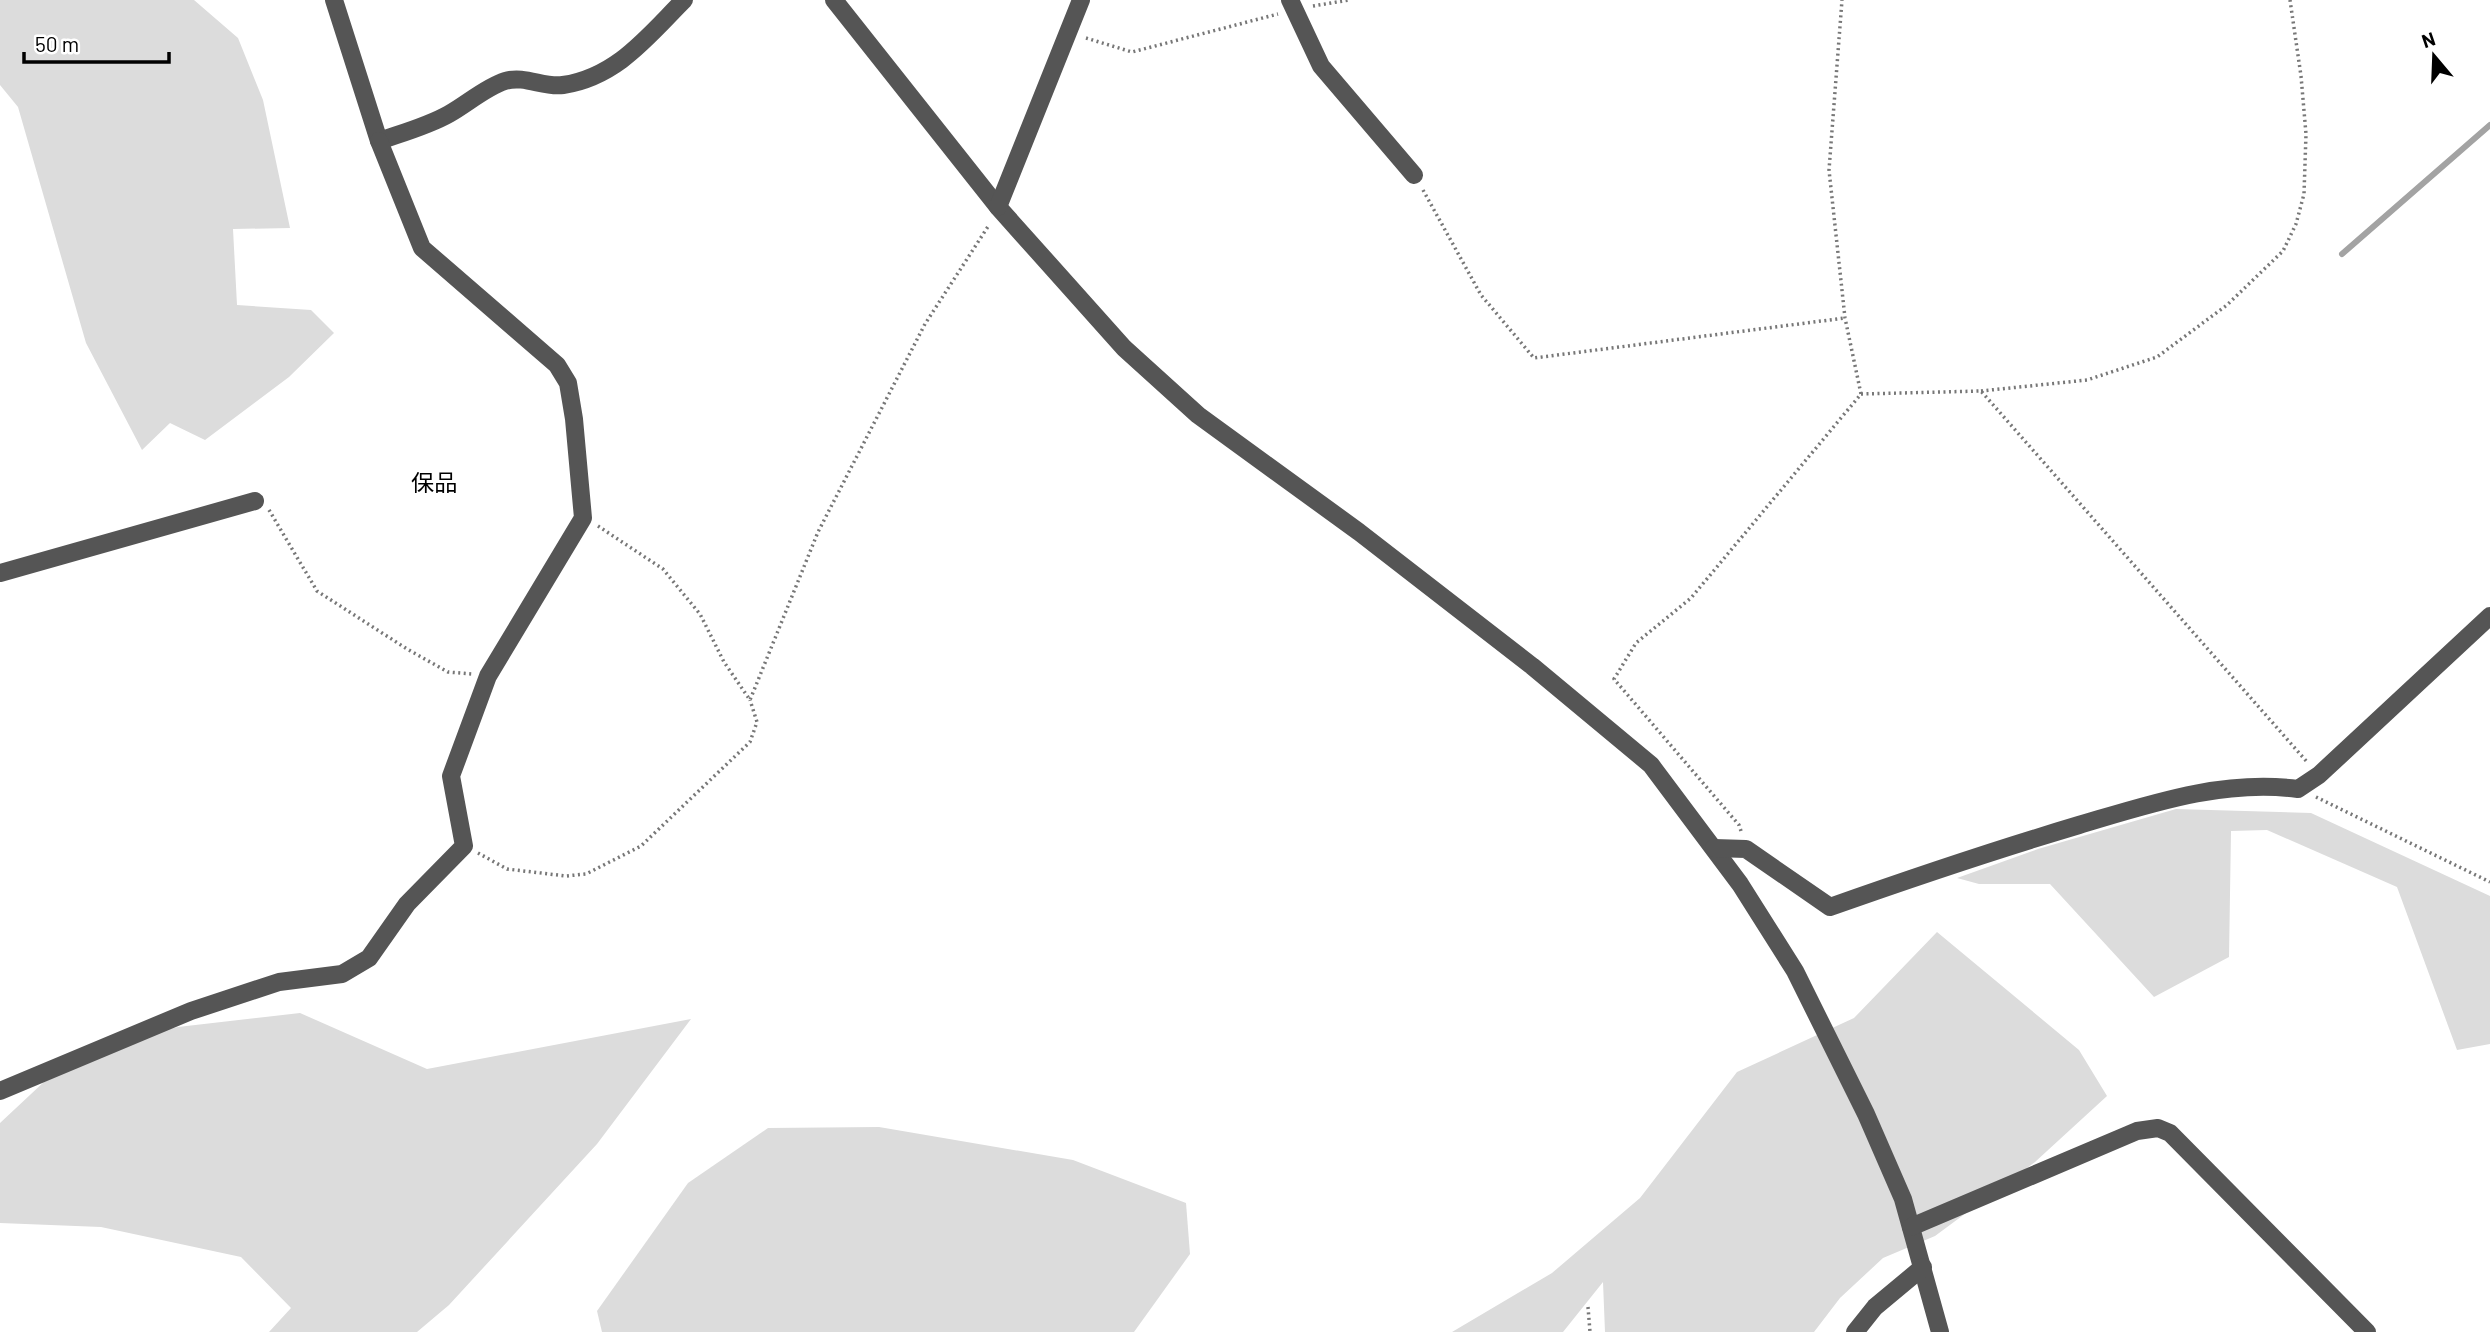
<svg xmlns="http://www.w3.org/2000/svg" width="2490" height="1332" font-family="Barlow,'Noto Sans JP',sans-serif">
  <rect width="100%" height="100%" fill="#fff"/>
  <g fill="#dcdcdc">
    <path d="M 0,0 L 194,0 L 238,38 L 263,100 L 290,228 L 233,229 L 237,305 L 311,310 L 334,333 L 289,377 L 205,440 L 170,423 L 142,450 L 86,343 L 18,107 L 0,85 Z"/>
    <path d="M 2176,809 L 2311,813 L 2490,896 L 2490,1044 L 2457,1050 L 2397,887 L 2267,830 L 2231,831 L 2229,957 L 2154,997 L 2050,884 L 1979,884 L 1957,878 L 2038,849 Z"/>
    <path d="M 1937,932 L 2079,1050 L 2107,1096 L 2035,1162 L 1935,1236 L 1883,1258 L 1840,1298 L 1814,1332 L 1605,1332 L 1603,1282 L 1563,1332 L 1452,1332 L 1552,1273 L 1640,1198 L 1737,1072 L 1854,1018 Z"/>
    <path d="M 300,1013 L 427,1069 L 691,1019 L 597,1144 L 449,1305 L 417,1332 L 269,1332 L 291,1308 L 241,1257 L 101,1227 L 0,1223 L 0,1123 L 77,1051 L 178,1027 Z"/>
    <path d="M 879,1127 L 1073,1160 L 1186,1203 L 1190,1254 L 1134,1332 L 602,1332 L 597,1311 L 688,1183 L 768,1128 Z"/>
  </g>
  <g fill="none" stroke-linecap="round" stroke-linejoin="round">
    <path stroke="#a3a3a3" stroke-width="6" d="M 2342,254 L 2490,125"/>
    <g stroke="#777" stroke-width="3.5" stroke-dasharray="2 3.5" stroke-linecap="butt">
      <path d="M 1313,6 L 1349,0"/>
      <path d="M 1086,38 L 1132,52 L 1278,14"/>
      <path d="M 1423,190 L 1481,295 L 1534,358 L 1845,318"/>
      <path d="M 1981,391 L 2087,380 L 2157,357 L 2227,305 L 2283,251 L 2296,224 L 2304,194 L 2306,134 L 2301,76 L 2290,0"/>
      <path d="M 1861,394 L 1981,391 L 2308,763"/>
      <path d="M 269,510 L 317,591 L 407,649 L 448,672 L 472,674"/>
      <path d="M 598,526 L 663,569 L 700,614 L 724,662 L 750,700 L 818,532 L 925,324 L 989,225"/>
      <path d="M 2316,797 L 2490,882"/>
      <path d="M 1741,831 L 1739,825 L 1614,679 L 1636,643 L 1691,598 L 1861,394 L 1845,318 L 1829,170 L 1842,0"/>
      <path d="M 478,853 L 507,869 L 566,876 L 586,874 L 641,846 L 750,742 L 757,722 L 750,700"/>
      <path d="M 1588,1307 L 1590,1332"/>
    </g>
    <g stroke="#555" stroke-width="18">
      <path d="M 334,0 L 379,141 C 402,133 428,126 449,114 C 467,104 486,87 505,81 C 525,75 544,88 563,85 C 617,77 648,36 684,0"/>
      <path d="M 834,0 L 998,207 L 1124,348 L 1198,415 L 1359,532 L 1532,666 L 1651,765 L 1740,884 L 1795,971 L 1866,1114 L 1903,1199 L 1940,1332"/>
      <path d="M 1290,0 L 1321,66 L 1414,175"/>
      <path d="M 998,207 L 1081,0"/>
      <path d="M 0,573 L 255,501"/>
      <path d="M 1714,848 L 1746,849 L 1830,907 C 1912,878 1995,850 2079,825 C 2150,804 2223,779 2298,789 L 2319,775 L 2490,616"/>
      <path d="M 0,1091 L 191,1011 L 279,982 L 342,974 L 369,958 L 407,904 L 464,846 L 451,776 L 488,676 L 583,518 L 574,419 L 568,383 L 557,365 L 422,248 L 379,141"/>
      <path d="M 1911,1227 L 2137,1131 L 2158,1128 L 2170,1133 L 2367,1332"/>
      <path d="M 1855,1332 L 1875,1307 L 1923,1267"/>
    </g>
  </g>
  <g text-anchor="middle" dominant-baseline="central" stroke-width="5" stroke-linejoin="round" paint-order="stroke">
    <g font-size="23" fill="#000" stroke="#fff">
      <text x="434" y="482">保品</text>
    </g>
  </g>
  <g transform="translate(2434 56) rotate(341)" stroke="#ffffff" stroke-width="5" paint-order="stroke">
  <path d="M0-5L12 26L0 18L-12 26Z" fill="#000000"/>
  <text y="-10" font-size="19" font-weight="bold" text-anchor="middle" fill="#000000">N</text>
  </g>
  <path d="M24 52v10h145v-10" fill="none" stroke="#000000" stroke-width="3.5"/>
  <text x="35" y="52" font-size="21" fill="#000000" stroke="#ffffff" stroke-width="5" paint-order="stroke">50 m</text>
</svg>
